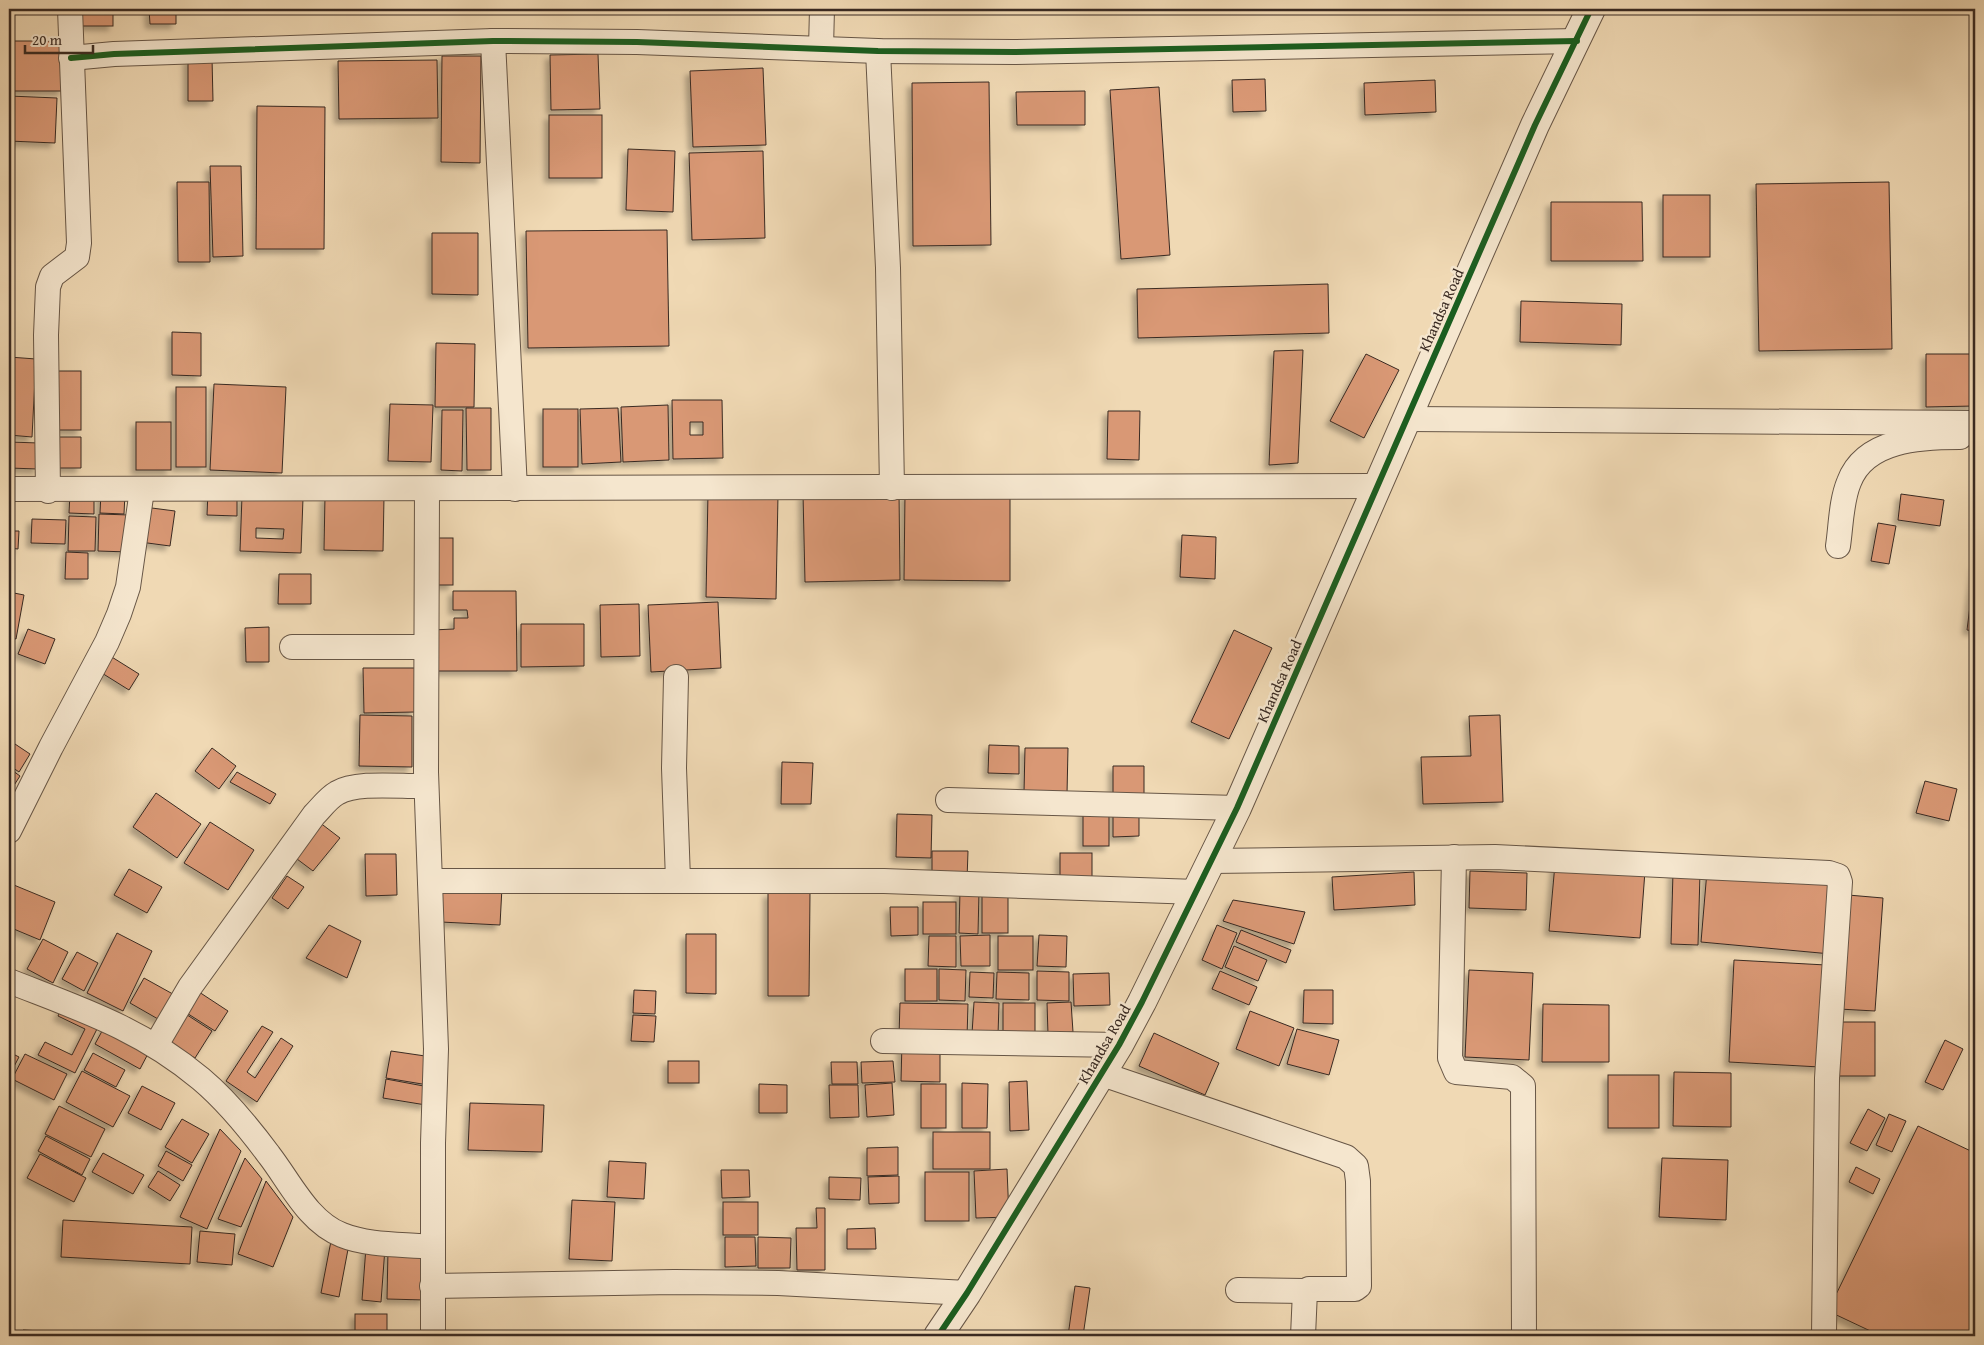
<svg xmlns="http://www.w3.org/2000/svg" width="1984" height="1345" font-family="'Gentium Book Plus',serif">
  <defs>
    <filter id="shadow"><feDropShadow dx="-4.5" dy="4.5" stdDeviation="2.5" flood-color="#0004"/></filter>
  </defs>
  <rect width="100%" height="100%" fill="#f0d9b4"/>
  <filter id="stains"><feTurbulence type="fractalNoise" baseFrequency=".004" numOctaves="4"/><feColorMatrix values="0 0 0 0 .2 0 0 0 0 .09 0 0 0 0 .02 0 0 0 .5 -.17"/></filter>
  <radialGradient id="worn" r=".72"><stop offset=".6" stop-color="#630" stop-opacity="0"/><stop offset="1" stop-color="#630" stop-opacity=".3"/></radialGradient>
  <g fill="#d99875" stroke="#392a22" fill-rule="evenodd" filter="url(#shadow)">
    <rect x="78" y="9" width="35" height="17"/>
    <path d="M 149,9 L 176,9 L 176,24 L 150,24 Z"/>
    <rect x="9" y="41" width="54" height="50"/>
    <path d="M 598,54 L 600,109 L 551,110 L 550,55 Z"/>
    <path d="M 442,56 L 481,56 L 480,163 L 441,162 Z"/>
    <path d="M 188,58 L 212,58 L 213,101 L 188,101 Z"/>
    <path d="M 437,60 L 438,118 L 339,119 L 338,61 Z"/>
    <path d="M 763,68 L 766,145 L 693,147 L 690,71 Z"/>
    <path d="M 1265,79 L 1266,111 L 1233,112 L 1232,80 Z"/>
    <path d="M 1435,80 L 1436,112 L 1365,115 L 1364,83 Z"/>
    <path d="M 989,82 L 991,245 L 913,246 L 912,83 Z"/>
    <path d="M 1159,87 L 1170,255 L 1121,259 L 1110,90 Z"/>
    <path d="M 1085,91 L 1085,125 L 1017,125 L 1016,92 Z"/>
    <path d="M 9,96 L 57,98 L 55,143 L 9,141 Z"/>
    <path d="M 257,106 L 325,107 L 324,249 L 256,249 Z"/>
    <rect x="549" y="115" width="53" height="63"/>
    <path d="M 628,149 L 675,151 L 673,212 L 626,210 Z"/>
    <path d="M 763,151 L 765,238 L 692,240 L 689,153 Z"/>
    <path d="M 210,166 L 241,166 L 243,256 L 213,257 Z"/>
    <path d="M 177,182 L 209,182 L 210,262 L 178,262 Z"/>
    <path d="M 1889,182 L 1892,349 L 1759,351 L 1756,184 Z"/>
    <rect x="1663" y="195" width="47" height="62"/>
    <path d="M 1551,202 L 1642,202 L 1643,261 L 1551,261 Z"/>
    <path d="M 667,230 L 669,346 L 528,348 L 526,231 Z"/>
    <path d="M 432,233 L 478,233 L 478,295 L 432,294 Z"/>
    <path d="M 1328,284 L 1329,333 L 1138,338 L 1137,289 Z"/>
    <path d="M 1521,301 L 1622,304 L 1621,345 L 1520,342 Z"/>
    <path d="M 172,332 L 201,333 L 201,376 L 172,375 Z"/>
    <path d="M 436,343 L 475,344 L 474,407 L 435,407 Z"/>
    <path d="M 1303,350 L 1298,463 L 1269,465 L 1274,351 Z"/>
    <path d="M 1366,354 L 1399,370 L 1364,438 L 1330,421 Z"/>
    <path d="M 1926,354 L 1974,354 L 1974,406 L 1926,407 Z"/>
    <path d="M 9,357 L 36,359 L 32,437 L 9,435 Z"/>
    <rect x="57" y="371" width="24" height="59"/>
    <path d="M 214,384 L 286,387 L 282,473 L 210,470 Z"/>
    <rect x="176" y="387" width="30" height="80"/>
    <path d="M 672,400 L 722,400 L 723,458 L 673,459 ZM 690,422 L 703,422 L 703,435 L 690,435 Z"/>
    <path d="M 390,404 L 433,405 L 431,462 L 388,461 Z"/>
    <path d="M 668,405 L 669,460 L 623,462 L 621,407 Z"/>
    <path d="M 466,408 L 491,408 L 491,470 L 467,470 Z"/>
    <path d="M 618,408 L 621,462 L 582,464 L 580,409 Z"/>
    <rect x="543" y="409" width="35" height="58"/>
    <path d="M 442,410 L 463,410 L 462,471 L 441,470 Z"/>
    <path d="M 1108,411 L 1140,411 L 1139,460 L 1107,459 Z"/>
    <rect x="136" y="422" width="35" height="48"/>
    <path d="M 50,437 L 81,437 L 81,468 L 51,468 Z"/>
    <path d="M 9,442 L 39,443 L 38,469 L 9,468 Z"/>
    <path d="M 208,491 L 237,492 L 237,516 L 207,515 Z"/>
    <path d="M 101,492 L 125,493 L 124,514 L 100,513 Z"/>
    <path d="M 899,492 L 900,580 L 805,582 L 803,494 Z"/>
    <path d="M 70,493 L 94,494 L 94,514 L 69,513 Z"/>
    <path d="M 708,493 L 778,495 L 776,599 L 706,597 Z"/>
    <path d="M 905,494 L 1010,495 L 1010,581 L 904,580 Z"/>
    <path d="M 1901,494 L 1944,500 L 1940,526 L 1898,520 Z"/>
    <path d="M 242,496 L 303,498 L 301,553 L 240,551 ZM 256,528 L 284,529 L 283,539 L 256,538 Z"/>
    <path d="M 325,496 L 384,497 L 383,551 L 324,550 Z"/>
    <path d="M 144,507 L 175,511 L 170,546 L 140,542 Z"/>
    <path d="M 99,514 L 130,515 L 129,552 L 98,551 Z"/>
    <path d="M 69,516 L 96,517 L 95,551 L 68,551 Z"/>
    <path d="M 32,519 L 66,520 L 65,544 L 31,543 Z"/>
    <path d="M 1878,523 L 1896,526 L 1889,564 L 1871,561 Z"/>
    <path d="M 9,531 L 19,531 L 18,549 L 9,548 Z"/>
    <path d="M 1182,535 L 1216,537 L 1215,579 L 1180,577 Z"/>
    <rect x="433" y="538" width="20" height="47"/>
    <path d="M 66,552 L 88,553 L 88,579 L 65,579 Z"/>
    <path d="M 1975,565 L 1975,631 L 1967,630 Z"/>
    <path d="M 279,574 L 311,574 L 311,604 L 278,604 Z"/>
    <path d="M 453,591 L 516,591 L 517,671 L 433,671 L 432,630 L 454,629 L 454,618 L 468,618 L 467,610 L 453,610 Z"/>
    <path d="M 9,592 L 24,595 L 16,639 L 9,637 Z"/>
    <path d="M 718,602 L 721,668 L 651,672 L 648,605 Z"/>
    <path d="M 639,604 L 640,656 L 601,657 L 600,605 Z"/>
    <path d="M 521,624 L 584,624 L 584,666 L 521,667 Z"/>
    <path d="M 269,627 L 269,662 L 246,662 L 245,628 Z"/>
    <path d="M 28,629 L 55,639 L 45,664 L 18,654 Z"/>
    <path d="M 1234,630 L 1272,648 L 1229,739 L 1191,722 Z"/>
    <path d="M 107,654 L 139,674 L 129,690 L 97,670 Z"/>
    <path d="M 363,668 L 415,668 L 415,712 L 364,713 Z"/>
    <path d="M 360,715 L 412,716 L 412,767 L 359,766 Z"/>
    <path d="M 1500,715 L 1503,802 L 1423,804 L 1421,757 L 1471,756 L 1469,716 Z"/>
    <path d="M 9,740 L 30,754 L 19,772 L 9,765 Z"/>
    <path d="M 989,745 L 1019,746 L 1019,774 L 988,773 Z"/>
    <path d="M 212,748 L 236,766 L 219,789 L 195,771 Z"/>
    <path d="M 1025,748 L 1068,748 L 1067,794 L 1024,792 Z"/>
    <path d="M 782,762 L 813,763 L 811,804 L 781,804 Z"/>
    <path d="M 1113,766 L 1144,766 L 1144,798 L 1113,799 Z"/>
    <path d="M 9,768 L 20,776 L 9,793 Z"/>
    <path d="M 237,772 L 276,794 L 270,804 L 230,782 Z"/>
    <path d="M 1925,781 L 1957,789 L 1949,821 L 1916,813 Z"/>
    <path d="M 156,793 L 201,824 L 177,858 L 133,827 Z"/>
    <rect x="1083" y="809" width="26" height="37"/>
    <path d="M 1113,809 L 1139,809 L 1139,836 L 1113,837 Z"/>
    <path d="M 897,814 L 932,815 L 931,858 L 896,857 Z"/>
    <path d="M 210,822 L 254,850 L 228,890 L 184,863 Z"/>
    <path d="M 319,822 L 340,838 L 313,871 L 293,856 Z"/>
    <path d="M 932,851 L 968,851 L 967,880 L 932,879 Z"/>
    <rect x="1060" y="853" width="32" height="27"/>
    <path d="M 365,854 L 396,854 L 397,895 L 366,896 Z"/>
    <path d="M 1555,864 L 1645,871 L 1640,938 L 1549,931 Z"/>
    <path d="M 129,869 L 162,887 L 147,913 L 114,895 Z"/>
    <path d="M 1470,871 L 1527,873 L 1526,910 L 1469,908 Z"/>
    <path d="M 1707,871 L 1838,883 L 1831,954 L 1701,942 Z"/>
    <path d="M 1414,872 L 1415,905 L 1334,910 L 1332,877 Z"/>
    <path d="M 1673,872 L 1700,873 L 1698,945 L 1671,944 Z"/>
    <path d="M 287,876 L 304,887 L 288,909 L 272,898 Z"/>
    <path d="M 9,883 L 55,902 L 40,940 L 9,927 Z"/>
    <path d="M 442,884 L 502,887 L 500,925 L 441,922 Z"/>
    <path d="M 960,891 L 979,891 L 978,934 L 959,933 Z"/>
    <rect x="982" y="891" width="26" height="42"/>
    <path d="M 768,893 L 810,893 L 809,996 L 768,996 Z"/>
    <path d="M 1848,895 L 1883,898 L 1875,1011 L 1839,1009 Z"/>
    <path d="M 1233,900 L 1305,912 L 1294,944 L 1223,921 Z"/>
    <rect x="923" y="902" width="33" height="32"/>
    <path d="M 890,907 L 918,907 L 918,935 L 891,936 Z"/>
    <path d="M 329,925 L 361,941 L 347,978 L 306,958 Z"/>
    <path d="M 1217,925 L 1237,933 L 1222,969 L 1202,960 Z"/>
    <path d="M 1241,930 L 1291,950 L 1286,963 L 1236,942 Z"/>
    <path d="M 117,933 L 152,951 L 123,1011 L 87,993 Z"/>
    <path d="M 686,934 L 716,934 L 716,994 L 686,993 Z"/>
    <path d="M 990,935 L 990,966 L 961,966 L 960,936 Z"/>
    <path d="M 1039,935 L 1067,936 L 1066,967 L 1037,966 Z"/>
    <path d="M 929,936 L 956,936 L 956,967 L 928,966 Z"/>
    <rect x="998" y="936" width="35" height="34"/>
    <path d="M 43,939 L 68,952 L 53,983 L 27,969 Z"/>
    <path d="M 1234,946 L 1267,960 L 1258,981 L 1225,967 Z"/>
    <path d="M 77,952 L 98,963 L 84,991 L 62,979 Z"/>
    <path d="M 1734,960 L 1826,965 L 1820,1067 L 1729,1062 Z"/>
    <rect x="905" y="969" width="32" height="32"/>
    <path d="M 939,969 L 966,970 L 965,1001 L 939,1000 Z"/>
    <path d="M 1469,970 L 1533,973 L 1529,1060 L 1465,1057 Z"/>
    <path d="M 1037,971 L 1069,972 L 1069,1001 L 1037,1000 Z"/>
    <path d="M 1220,971 L 1257,987 L 1249,1005 L 1212,989 Z"/>
    <path d="M 970,972 L 994,973 L 993,998 L 969,997 Z"/>
    <path d="M 997,972 L 1029,973 L 1029,1000 L 996,999 Z"/>
    <path d="M 1109,973 L 1110,1005 L 1074,1006 L 1073,974 Z"/>
    <path d="M 144,978 L 180,998 L 165,1023 L 130,1003 Z"/>
    <path d="M 196,990 L 228,1011 L 215,1031 L 182,1010 Z"/>
    <path d="M 634,990 L 656,991 L 655,1014 L 633,1013 Z"/>
    <path d="M 1304,990 L 1333,990 L 1333,1024 L 1303,1023 Z"/>
    <path d="M 974,1002 L 999,1003 L 998,1035 L 972,1034 Z"/>
    <path d="M 1071,1002 L 1073,1032 L 1048,1034 L 1047,1003 Z"/>
    <path d="M 900,1003 L 968,1004 L 967,1038 L 899,1036 Z"/>
    <rect x="1003" y="1003" width="32" height="33"/>
    <path d="M 1543,1004 L 1609,1005 L 1609,1062 L 1542,1062 Z"/>
    <path d="M 62,1007 L 99,1025 L 75,1073 L 38,1055 L 45,1042 L 72,1055 L 85,1029 L 58,1016 Z"/>
    <path d="M 181,1011 L 212,1031 L 195,1058 L 163,1039 Z"/>
    <path d="M 1250,1011 L 1294,1028 L 1279,1066 L 1236,1049 Z"/>
    <path d="M 633,1015 L 656,1016 L 654,1042 L 631,1041 Z"/>
    <path d="M 107,1022 L 152,1046 L 140,1069 L 95,1044 Z"/>
    <rect x="1832" y="1022" width="43" height="54"/>
    <path d="M 262,1026 L 273,1032 L 247,1072 L 255,1078 L 281,1038 L 293,1046 L 257,1102 L 226,1081 Z"/>
    <path d="M 1297,1029 L 1339,1040 L 1329,1075 L 1287,1064 Z"/>
    <path d="M 1154,1033 L 1219,1063 L 1205,1095 L 1139,1066 Z"/>
    <path d="M 1945,1040 L 1963,1049 L 1943,1090 L 1925,1082 Z"/>
    <path d="M 902,1042 L 940,1043 L 940,1082 L 901,1081 Z"/>
    <path d="M 391,1051 L 432,1057 L 428,1085 L 386,1078 Z"/>
    <path d="M 9,1052 L 19,1057 L 9,1076 Z"/>
    <path d="M 93,1053 L 125,1070 L 116,1087 L 84,1070 Z"/>
    <path d="M 25,1054 L 67,1074 L 54,1100 L 12,1079 Z"/>
    <rect x="668" y="1061" width="31" height="22"/>
    <path d="M 893,1061 L 895,1082 L 862,1083 L 861,1062 Z"/>
    <path d="M 831,1062 L 857,1062 L 858,1084 L 832,1084 Z"/>
    <path d="M 82,1071 L 130,1096 L 113,1127 L 66,1102 Z"/>
    <path d="M 1674,1072 L 1731,1073 L 1731,1127 L 1673,1126 Z"/>
    <rect x="1608" y="1075" width="51" height="53"/>
    <path d="M 386,1079 L 429,1087 L 426,1105 L 383,1098 Z"/>
    <path d="M 1027,1081 L 1029,1130 L 1010,1131 L 1009,1082 Z"/>
    <path d="M 892,1083 L 894,1115 L 867,1117 L 865,1085 Z"/>
    <path d="M 962,1083 L 988,1084 L 987,1128 L 962,1128 Z"/>
    <path d="M 759,1084 L 787,1085 L 787,1113 L 759,1113 Z"/>
    <rect x="921" y="1084" width="25" height="44"/>
    <path d="M 829,1085 L 858,1085 L 859,1117 L 830,1118 Z"/>
    <path d="M 142,1086 L 175,1103 L 161,1130 L 128,1113 Z"/>
    <path d="M 470,1103 L 544,1105 L 542,1152 L 468,1150 Z"/>
    <path d="M 59,1106 L 105,1129 L 91,1157 L 45,1134 Z"/>
    <path d="M 1868,1109 L 1885,1118 L 1867,1151 L 1850,1143 Z"/>
    <path d="M 1889,1114 L 1906,1121 L 1892,1152 L 1876,1145 Z"/>
    <path d="M 182,1119 L 209,1134 L 192,1163 L 165,1147 Z"/>
    <path d="M 1918,1126 L 1975,1153 L 1975,1336 L 1881,1336 L 1828,1311 Z"/>
    <path d="M 220,1129 L 241,1151 L 207,1229 L 180,1217 Z"/>
    <rect x="933" y="1132" width="57" height="37"/>
    <path d="M 46,1136 L 90,1159 L 82,1175 L 38,1151 Z"/>
    <path d="M 898,1147 L 898,1175 L 867,1176 L 867,1148 Z"/>
    <path d="M 166,1151 L 192,1165 L 183,1181 L 158,1166 Z"/>
    <path d="M 103,1153 L 144,1175 L 133,1194 L 92,1172 Z"/>
    <path d="M 40,1154 L 86,1178 L 74,1202 L 27,1178 Z"/>
    <path d="M 245,1158 L 262,1179 L 241,1227 L 218,1219 Z"/>
    <path d="M 1662,1158 L 1728,1160 L 1726,1220 L 1659,1217 Z"/>
    <path d="M 609,1161 L 646,1163 L 644,1199 L 607,1197 Z"/>
    <path d="M 1856,1167 L 1880,1179 L 1873,1194 L 1849,1182 Z"/>
    <path d="M 1007,1169 L 1009,1217 L 976,1218 L 974,1171 Z"/>
    <path d="M 721,1170 L 749,1170 L 750,1197 L 722,1198 Z"/>
    <path d="M 158,1171 L 180,1185 L 170,1201 L 148,1187 Z"/>
    <rect x="925" y="1172" width="44" height="49"/>
    <path d="M 899,1176 L 899,1203 L 869,1204 L 868,1177 Z"/>
    <path d="M 829,1177 L 861,1178 L 860,1200 L 829,1199 Z"/>
    <path d="M 266,1181 L 293,1217 L 273,1267 L 238,1254 Z"/>
    <path d="M 572,1200 L 615,1202 L 612,1261 L 569,1259 Z"/>
    <rect x="723" y="1202" width="35" height="33"/>
    <path d="M 816,1208 L 825,1208 L 825,1270 L 797,1270 L 796,1228 L 817,1228 Z"/>
    <path d="M 63,1220 L 192,1227 L 190,1264 L 61,1257 Z"/>
    <path d="M 875,1228 L 876,1249 L 847,1249 L 847,1229 Z"/>
    <path d="M 200,1231 L 235,1234 L 232,1265 L 197,1262 Z"/>
    <path d="M 725,1237 L 755,1237 L 756,1266 L 725,1267 Z"/>
    <path d="M 758,1237 L 791,1238 L 790,1268 L 758,1268 Z"/>
    <path d="M 331,1241 L 349,1244 L 339,1297 L 321,1293 Z"/>
    <path d="M 366,1247 L 385,1248 L 381,1302 L 362,1300 Z"/>
    <path d="M 388,1250 L 426,1251 L 425,1300 L 387,1299 Z"/>
    <path d="M 1075,1286 L 1090,1288 L 1083,1336 L 1068,1336 Z"/>
    <rect x="355" y="1314" width="32" height="22"/>
    <path d="M 23,1330 L 60,1332 L 60,1336 L 23,1336 Z"/>
  </g>
  <g fill="none" stroke-linecap="round" stroke-linejoin="round">
    <g stroke="#675646" stroke-width="26">
      <g id="minor">
        <path d="M 493,41 L 515,489"/>
        <path d="M 821,48 L 822,9"/>
        <path d="M 878,51 L 888,268 L 892,488"/>
        <path d="M 71,58 L 114,54 L 493,41 L 637,42 L 878,51 L 1014,52 L 1577,41"/>
        <path d="M 1407,419 L 1975,423"/>
        <path d="M 9,489 L 1377,486"/>
        <path d="M 427,490 L 426,772 L 436,1049 L 433,1143 L 433,1336"/>
        <path d="M 48,491 L 46,335 L 48,287 L 52,276 L 77,257 L 79,243 L 70,9"/>
        <path d="M 1838,546 C 1841,526 1841,501 1849,482 C 1865,439 1921,437 1960,437"/>
        <path d="M 292,647 L 425,647"/>
        <path d="M 676,677 L 674,768 L 678,880"/>
        <path d="M 948,800 L 1237,808"/>
        <path d="M 9,831 L 51,747 L 107,642 L 119,614 L 128,587 L 142,490"/>
        <path d="M 1454,857 L 1450,1058 L 1456,1072 L 1512,1077 L 1523,1086 L 1524,1336"/>
        <path d="M 1211,861 L 1495,857 L 1829,873 L 1838,876 L 1840,882 L 1827,1078 L 1824,1336"/>
        <path d="M 430,881 L 884,881 L 1197,892"/>
        <path d="M 9,981 C 80,1009 140,1028 201,1079 C 226,1100 249,1128 269,1155 C 290,1182 308,1222 342,1235 C 369,1246 404,1244 432,1247"/>
        <path d="M 883,1041 L 1119,1045"/>
        <path d="M 156,1045 L 190,987 L 314,815 C 321,808 328,798 337,793 C 357,781 402,787 426,786"/>
        <path d="M 1102,1074 L 1346,1157 L 1356,1166 L 1358,1181 L 1359,1286 L 1355,1289 L 1309,1289 L 1305,1291 L 1303,1336"/>
        <path d="M 432,1286 L 674,1282 L 778,1283 L 967,1293"/>
        <path d="M 1238,1290 L 1305,1291"/>
      </g>
    </g>
    <g stroke="#675646" stroke-width="30">
      <path id="tertiary" d="M 938,1336 L 967,1293 L 1119,1045 L 1142,1002 L 1237,808 L 1535,125 L 1591,9"/>
    </g>
    <use href="#minor" stroke="#f5e6ce" stroke-width="24"/>
    <use href="#tertiary" stroke="#f5e6ce" stroke-width="28"/>
    <g stroke="#f5e6ce" stroke-width="9">
      <g id="cycleway">
        <path d="M 71,58 L 114,54 L 493,41 L 637,42 L 878,51 L 1014,52 L 1577,41"/>
        <path d="M 938,1336 L 967,1293 L 1119,1045 L 1142,1002 L 1237,808 L 1535,125 L 1591,9"/>
      </g>
    </g>
    <use href="#cycleway" stroke="#1b5e20" stroke-width="6"/>
  </g>
  <g text-anchor="middle" dominant-baseline="central" stroke-width="5" stroke-linejoin="round" paint-order="stroke">
    <g font-size="15" fill="#392a22" stroke="#f5e6ce">
      <text transform="translate(1441 310) rotate(-66)">Khandsa Road</text>
      <text transform="translate(1279 681) rotate(-66)">Khandsa Road</text>
      <text transform="translate(1104 1044) rotate(-60)">Khandsa Road</text>
    </g>
  </g>
  <rect width="1984" height="1345" fill="none" stroke="#f0d9b4" stroke-width="30"/>
  <rect x="10" y="10" width="1964" height="1325" fill="none" stroke="#392a22" stroke-width="2.5"/>
  <rect x="15" y="15" width="1954" height="1315" fill="none" stroke="#392a22"/>
  <path d="M25 45v8h68v-8" fill="none" stroke="#392a22" stroke-width="2.5"/>
  <text x="32" y="45" font-size="15" fill="#392a22" stroke="#f5e6ce" stroke-width="4" paint-order="stroke">20 m</text>
  <rect width="100%" height="100%" filter="url(#stains)"/>
  <rect width="100%" height="100%" fill="url(#worn)"/>
</svg>
